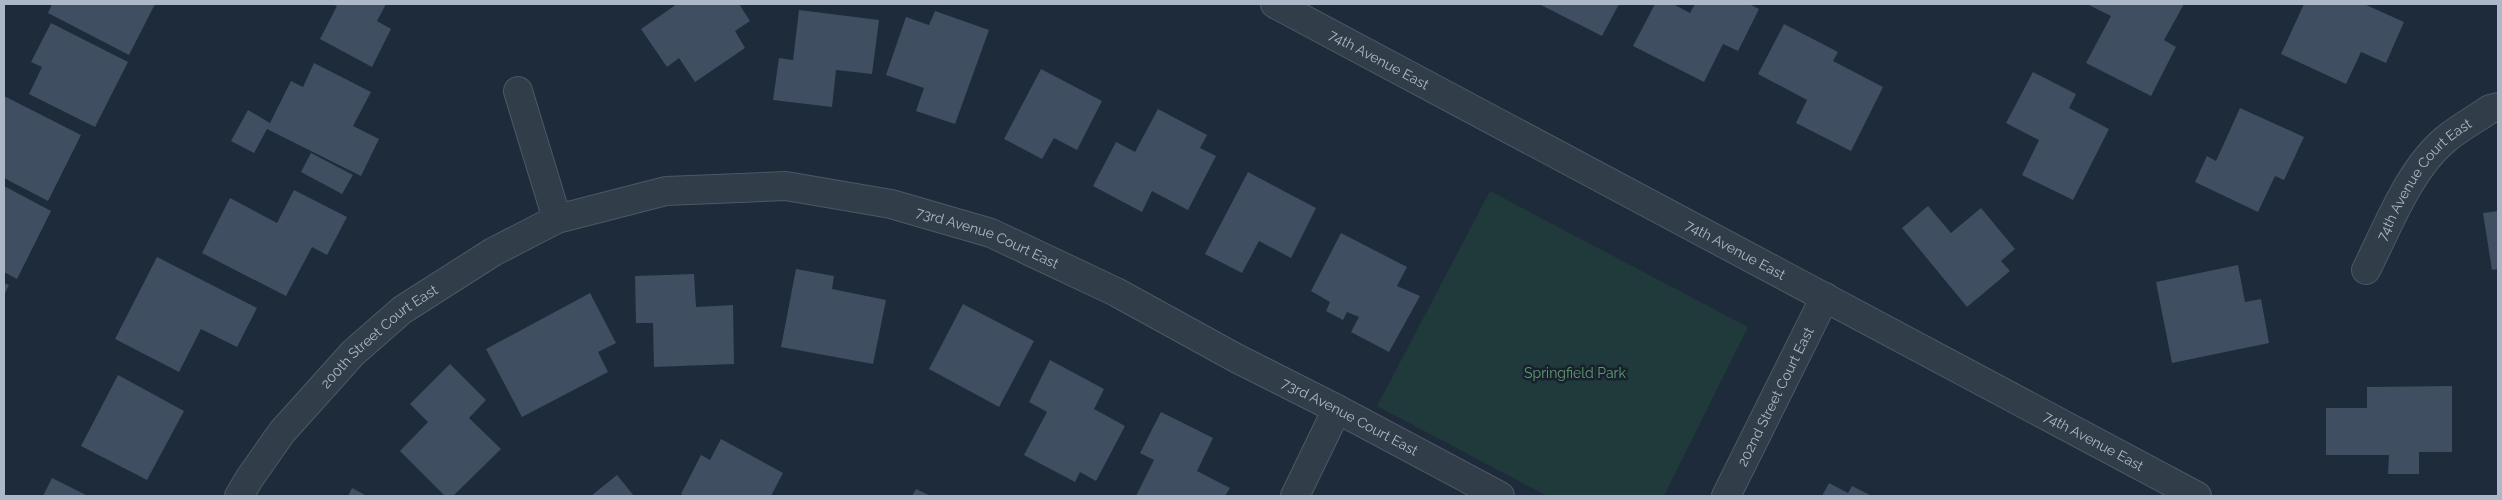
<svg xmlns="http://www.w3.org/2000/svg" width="2502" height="500" font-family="Raleway,sans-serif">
  <rect width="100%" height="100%" fill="#1e2b3a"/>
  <path fill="#20393b" d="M 1490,191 L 1748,327 L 1664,496 L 1547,496 L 1377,406 Z"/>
  <g fill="#3f4e60">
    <path d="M 52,4 L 155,4 L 129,55 L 48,13 Z"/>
    <path d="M 331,4 L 386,4 L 377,21 L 391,29 L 372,67 L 320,39 L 337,6 Z"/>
    <path d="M 677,4 L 739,4 L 750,21 L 735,31 L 745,48 L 695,82 L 679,58 L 667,67 L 641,29 Z"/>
    <path d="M 1539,4 L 1619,4 L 1602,36 Z"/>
    <path d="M 1655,4 L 1673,4 L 1690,13 L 1695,4 L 1749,4 L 1759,9 L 1738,51 L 1723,44 L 1704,82 L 1633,46 Z"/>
    <path d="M 2087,4 L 2184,4 L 2164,40 L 2176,47 L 2151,96 L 2086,63 L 2111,16 Z"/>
    <path d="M 2304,4 L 2364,4 L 2404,22 L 2386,63 L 2361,52 L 2346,84 L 2281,54 Z"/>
    <path d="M 799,10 L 879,20 L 872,74 L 836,70 L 832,107 L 773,100 L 779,58 L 793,60 Z"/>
    <path d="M 935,11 L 989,30 L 955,124 L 916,111 L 924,88 L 886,75 L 906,17 L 929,25 Z"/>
    <path d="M 51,23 L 128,62 L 95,127 L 29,94 L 42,67 L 31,62 Z"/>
    <path d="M 1784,24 L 1838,52 L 1833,61 L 1883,87 L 1851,151 L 1796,123 L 1807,100 L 1758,74 Z"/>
    <path d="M 314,63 L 371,92 L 353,126 L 379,139 L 361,176 L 267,129 L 254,153 L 231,141 L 248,110 L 270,123 L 291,81 L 303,87 Z"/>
    <path d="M 1041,69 L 1102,101 L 1077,150 L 1054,138 L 1042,159 L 1004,139 Z"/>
    <path d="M 2033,72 L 2076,94 L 2069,108 L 2109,129 L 2073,200 L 2022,175 L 2039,140 L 2006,123 Z"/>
    <path d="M 4,96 L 81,135 L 48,201 L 4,178 Z"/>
    <path d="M 2240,108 L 2304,137 L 2284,180 L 2275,176 L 2258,212 L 2195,182 L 2207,156 L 2216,161 Z"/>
    <path d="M 1158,109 L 1207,135 L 1200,148 L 1216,156 L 1188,210 L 1152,191 L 1142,212 L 1093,186 L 1116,142 L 1135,152 Z"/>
    <path d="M 311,153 L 353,175 L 342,194 L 301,172 Z"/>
    <path d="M 1248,172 L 1316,208 L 1291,258 L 1259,241 L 1242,273 L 1205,254 Z"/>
    <path d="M 4,186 L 51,211 L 17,279 L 4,272 Z"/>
    <path d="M 294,190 L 347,217 L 327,255 L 312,247 L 286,296 L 202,253 L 230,198 L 277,223 Z"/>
    <path d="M 1928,206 L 1951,233 L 1981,208 L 2015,249 L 2001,261 L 2010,271 L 1967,307 L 1902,228 Z"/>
    <path d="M 2498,211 L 2498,269 L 2492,270 L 2483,213 Z"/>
    <path d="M 1341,233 L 1407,267 L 1397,286 L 1420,296 L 1389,352 L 1351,332 L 1359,317 L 1347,312 L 1343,320 L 1326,311 L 1330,302 L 1311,291 Z"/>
    <path d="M 157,257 L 257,308 L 237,347 L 201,329 L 179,372 L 115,339 Z"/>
    <path d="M 2238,265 L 2245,302 L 2261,299 L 2269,343 L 2172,363 L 2156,282 Z"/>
    <path d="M 796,269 L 834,276 L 832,289 L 886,300 L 873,364 L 781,347 Z"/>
    <path d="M 694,274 L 696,307 L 733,305 L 734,364 L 654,367 L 653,323 L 636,323 L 635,276 Z"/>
    <path d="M 4,283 L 9,285 L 4,295 Z"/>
    <path d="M 590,293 L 616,343 L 598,352 L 608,372 L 522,417 L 486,349 Z"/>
    <path d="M 963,304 L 1034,341 L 999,407 L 929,369 Z"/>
    <path d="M 1050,360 L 1104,389 L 1094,409 L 1125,426 L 1096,481 L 1080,472 L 1075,482 L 1024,455 L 1047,412 L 1029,402 Z"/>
    <path d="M 450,364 L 486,400 L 469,418 L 501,449 L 453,496 L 445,496 L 400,451 L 428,422 L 410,404 Z"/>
    <path d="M 118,375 L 184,411 L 147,480 L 81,446 Z"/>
    <path d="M 2452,386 L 2452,452 L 2419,452 L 2419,474 L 2388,474 L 2389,455 L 2326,455 L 2326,408 L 2367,408 L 2367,387 Z"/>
    <path d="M 1161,412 L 1213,438 L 1197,471 L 1230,488 L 1225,496 L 1136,496 L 1154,460 L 1140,453 Z"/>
    <path d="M 721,439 L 783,473 L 771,496 L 685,496 L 681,494 L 701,455 L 710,460 Z"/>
    <path d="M 617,475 L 634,496 L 591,496 Z"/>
    <path d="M 52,478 L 88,496 L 43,496 Z"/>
    <path d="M 1829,483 L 1848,493 L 1852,486 L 1872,496 L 1822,496 Z"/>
    <path d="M 352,488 L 367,496 L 348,496 Z"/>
    <path d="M 916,489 L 931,496 L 912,496 Z"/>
  </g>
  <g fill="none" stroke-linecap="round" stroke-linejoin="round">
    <g stroke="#4d5865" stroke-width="30">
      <g id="street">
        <path id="s1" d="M 1275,4 L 2197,496"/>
        <path d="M 518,91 L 557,219"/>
        <path id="s2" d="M 2366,270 C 2387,229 2409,169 2446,139 C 2459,128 2476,119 2490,109 L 2498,107"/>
        <path id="s3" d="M 239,496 L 249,479 L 282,432 L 353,353 L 402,310 L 493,252 L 557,219 L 666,191 L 786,186 L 891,204 L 991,233 L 1116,292 L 1236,358 L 1337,409 L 1500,496"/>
        <path d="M 1295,496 L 1337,409"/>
        <path id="s4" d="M 1726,496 L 1825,297"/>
      </g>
    </g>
    <use href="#street" stroke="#323d4a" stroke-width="28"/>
  </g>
  <g text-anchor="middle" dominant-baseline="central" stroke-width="5" stroke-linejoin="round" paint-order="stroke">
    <g font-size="14" fill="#acb8c7" stroke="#18222f">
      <text stroke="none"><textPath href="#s1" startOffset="118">74th Avenue East</textPath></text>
      <text stroke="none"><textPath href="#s2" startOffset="109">74th Avenue Court East</textPath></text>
      <text stroke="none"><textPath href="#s3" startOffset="870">73rd Avenue Court East</textPath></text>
      <text stroke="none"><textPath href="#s1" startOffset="522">74th Avenue East</textPath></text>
      <text stroke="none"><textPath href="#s3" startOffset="214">200th Street Court East</textPath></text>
      <text stroke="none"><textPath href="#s4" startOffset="111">202nd Street Court East</textPath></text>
      <text stroke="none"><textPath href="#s3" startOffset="1275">73rd Avenue Court East</textPath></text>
      <text stroke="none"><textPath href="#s1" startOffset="928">74th Avenue East</textPath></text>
    </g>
    <g font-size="14" fill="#619a6c" stroke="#18222f">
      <text x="1575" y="373">Springfield Park</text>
    </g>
  </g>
  <rect width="2502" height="500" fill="none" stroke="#acb8c7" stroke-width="10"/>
</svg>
